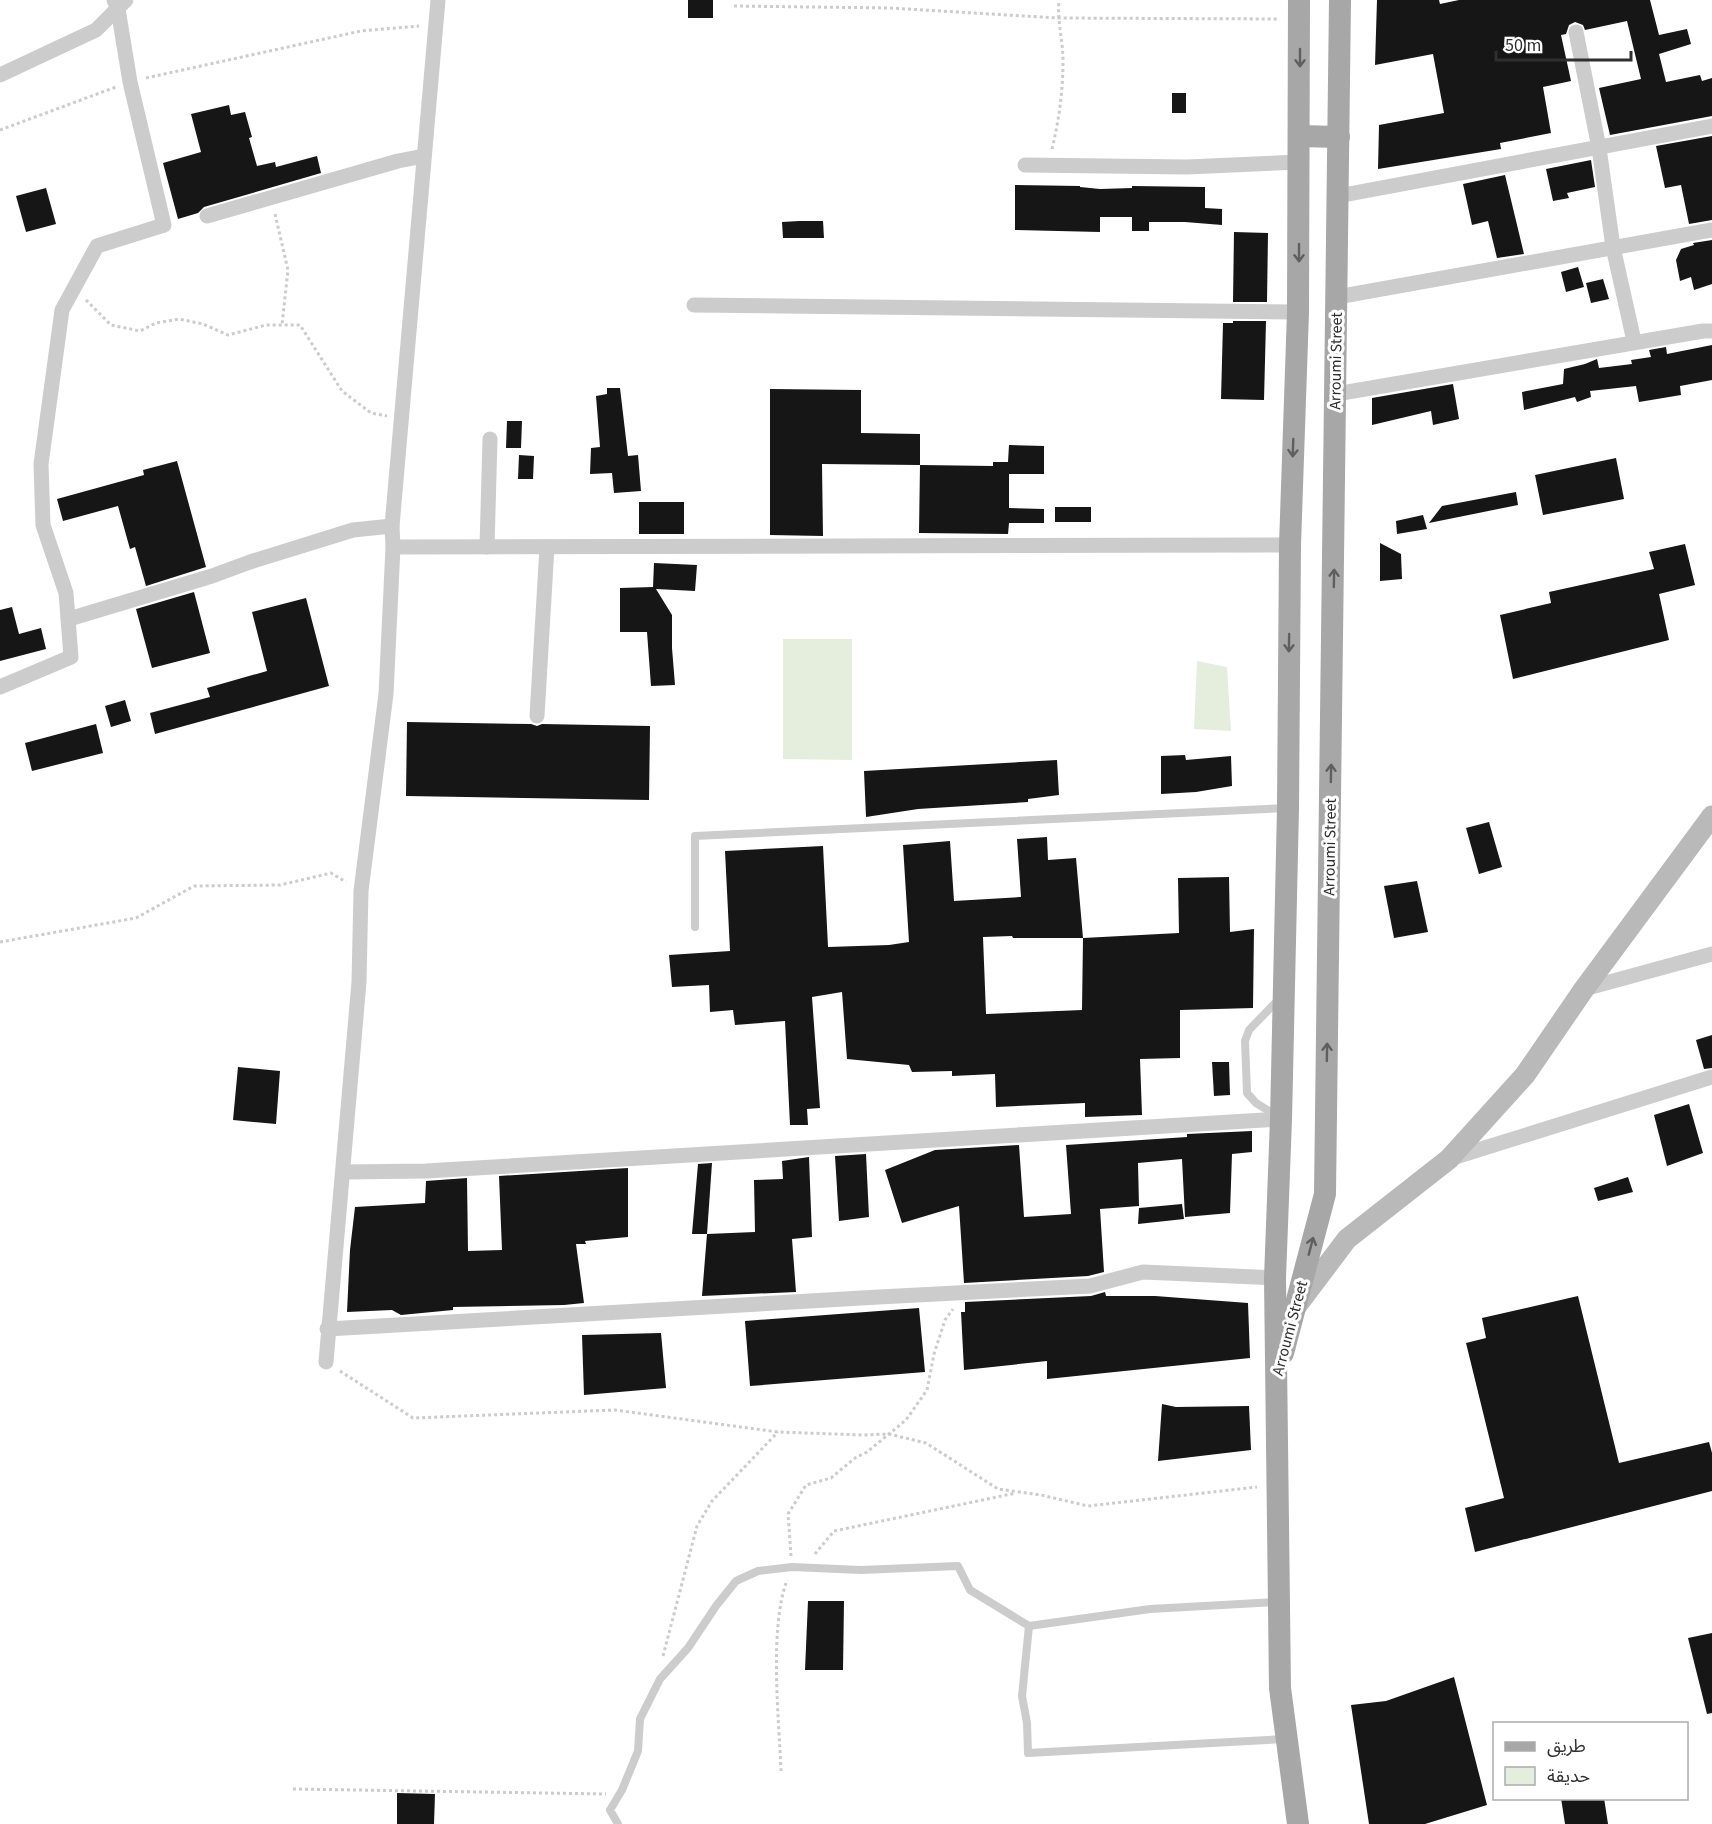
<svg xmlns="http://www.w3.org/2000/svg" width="1712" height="1824" font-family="'Source Sans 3','Noto Sans Arabic',sans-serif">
  <rect width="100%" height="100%" fill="#fff"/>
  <g fill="#e5eedc">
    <path d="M 783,639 L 852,639 L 852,760 L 783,759 Z"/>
    <path d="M 1197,661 L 1227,667 L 1231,731 L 1194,729 Z"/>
  </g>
  <g fill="#161616" fill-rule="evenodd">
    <rect x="688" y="0" width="25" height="18"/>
    <path d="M 1377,0 L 1439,0 L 1440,4 L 1459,0 L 1650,0 L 1659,35 L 1687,29 L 1691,44 L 1659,54 L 1666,82 L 1700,75 L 1702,81 L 1712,78 L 1712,116 L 1610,135 L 1599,88 L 1641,79 L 1627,21 L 1585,30 L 1583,25 L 1575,22 L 1569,25 L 1566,34 L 1561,35 L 1571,81 L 1543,87 L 1551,133 L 1500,143 L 1501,149 L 1378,169 L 1379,125 L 1444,113 L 1433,54 L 1375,65 Z"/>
    <rect x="1172" y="93" width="14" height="20"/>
    <path d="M 229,105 L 231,115 L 245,112 L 252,137 L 249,138 L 257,166 L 275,162 L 276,167 L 317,156 L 321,173 L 204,207 L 198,213 L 178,219 L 163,163 L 201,152 L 191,114 Z"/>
    <path d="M 1712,136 L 1712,220 L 1689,224 L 1681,185 L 1665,188 L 1656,146 Z"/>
    <path d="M 1591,160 L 1595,187 L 1567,193 L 1569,198 L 1553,201 L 1546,169 Z"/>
    <path d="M 1505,175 L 1524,254 L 1497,258 L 1488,221 L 1472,225 L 1463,184 Z"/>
    <path d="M 1015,185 L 1080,186 L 1080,187 L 1100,189 L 1132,188 L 1132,186 L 1205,187 L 1205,208 L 1222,209 L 1222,225 L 1185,222 L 1149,222 L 1149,231 L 1132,231 L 1132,217 L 1100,217 L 1100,232 L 1015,230 Z"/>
    <path d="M 46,188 L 56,224 L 26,232 L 16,196 Z"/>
    <path d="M 799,221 L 823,221 L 824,238 L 783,238 L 782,222 Z"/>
    <path d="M 1234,232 L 1268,233 L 1267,302 L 1233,302 Z"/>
    <path d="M 1712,240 L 1712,284 L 1694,290 L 1691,277 L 1680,281 L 1676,260 L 1681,249 L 1694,245 L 1693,243 Z"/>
    <path d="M 1578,267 L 1584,287 L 1566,292 L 1561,272 Z"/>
    <path d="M 1603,279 L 1609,299 L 1591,303 L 1586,283 Z"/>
    <path d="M 1233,321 L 1266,321 L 1264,400 L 1221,399 L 1223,323 L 1233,323 Z"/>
    <path d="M 1712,345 L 1712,380 L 1680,386 L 1681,395 L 1639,402 L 1636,386 L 1590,391 L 1591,397 L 1577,402 L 1575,397 L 1524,410 L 1522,392 L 1563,384 L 1564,369 L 1585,364 L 1597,359 L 1599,368 L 1632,364 L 1631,360 L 1651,357 L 1649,350 L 1666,347 L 1667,354 Z"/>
    <path d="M 1453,384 L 1459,419 L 1433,425 L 1431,411 L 1372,425 L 1372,398 Z"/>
    <path d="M 607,388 L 620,388 L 628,456 L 638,455 L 641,491 L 614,493 L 612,473 L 590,474 L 591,448 L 600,447 L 596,396 L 607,394 Z"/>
    <path d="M 770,389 L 861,390 L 861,433 L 920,434 L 920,465 L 822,464 L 823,536 L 770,535 Z"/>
    <path d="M 507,421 L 522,421 L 521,448 L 506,448 Z"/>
    <path d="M 1009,445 L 1044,446 L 1044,474 L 1009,474 L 1009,508 L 1044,509 L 1044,523 L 1009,523 L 1008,534 L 919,533 L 920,465 L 993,466 L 993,462 L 1008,462 Z"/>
    <path d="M 519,455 L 534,456 L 533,479 L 518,479 Z"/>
    <path d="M 1616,458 L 1624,499 L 1543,515 L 1535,475 Z"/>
    <path d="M 177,461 L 206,567 L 146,586 L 135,547 L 130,549 L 118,506 L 63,521 L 57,499 L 144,475 L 143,470 Z"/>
    <path d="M 1516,492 L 1518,505 L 1429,523 L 1442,506 Z"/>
    <rect x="639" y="502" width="45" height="32"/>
    <rect x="1055" y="507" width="36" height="15"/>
    <path d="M 1423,515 L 1427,529 L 1397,534 L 1396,521 Z"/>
    <path d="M 1380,543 L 1401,554 L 1402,579 L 1380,581 Z"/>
    <path d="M 1685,544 L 1695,585 L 1659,594 L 1669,640 L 1513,679 L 1500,615 L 1551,603 L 1549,592 L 1654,569 L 1649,552 Z"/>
    <path d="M 654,563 L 697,565 L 695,591 L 656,589 L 672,615 L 672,648 L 675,685 L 651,686 L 647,632 L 620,632 L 620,588 L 653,587 Z"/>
    <path d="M 194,592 L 210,653 L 152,668 L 136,609 Z"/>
    <path d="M 306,598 L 329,686 L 155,734 L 150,713 L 210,697 L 207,688 L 267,671 L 252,612 Z"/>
    <path d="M 12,607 L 19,634 L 41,628 L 46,649 L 0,661 L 0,610 Z"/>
    <path d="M 125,700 L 131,721 L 111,727 L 105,706 Z"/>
    <path d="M 407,722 L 531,724 L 537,726 L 542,724 L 650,726 L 649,800 L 406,796 Z"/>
    <path d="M 96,724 L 103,753 L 32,771 L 25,743 Z"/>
    <path d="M 1185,755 L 1186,760 L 1231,756 L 1232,786 L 1196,792 L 1161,794 L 1161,756 Z"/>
    <path d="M 1057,760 L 1059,795 L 1028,799 L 1028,802 L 918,809 L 866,817 L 864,771 Z"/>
    <path d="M 1489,822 L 1502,867 L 1479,874 L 1466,828 Z"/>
    <path d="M 1047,837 L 1048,860 L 1076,858 L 1083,938 L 1179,933 L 1178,878 L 1229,877 L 1230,932 L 1254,929 L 1253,1008 L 1180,1010 L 1180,1058 L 1140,1059 L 1142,1115 L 1085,1117 L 1085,1103 L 996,1107 L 995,1074 L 952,1076 L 952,1071 L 912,1072 L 909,1065 L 847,1059 L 842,992 L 812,997 L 820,1108 L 807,1109 L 808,1125 L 790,1125 L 785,1021 L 735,1025 L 733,1010 L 710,1012 L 709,985 L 672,987 L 669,955 L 730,951 L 725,851 L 823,846 L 828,947 L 889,945 L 909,942 L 903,845 L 950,841 L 954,901 L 1021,897 L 1017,839 ZM 1012,936 L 1013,938 L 1083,938 L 1082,1010 L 986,1014 L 983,937 Z"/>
    <path d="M 1417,881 L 1428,932 L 1394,938 L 1384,886 Z"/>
    <path d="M 1712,1035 L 1712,1068 L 1704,1069 L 1696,1040 Z"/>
    <path d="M 1212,1062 L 1229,1062 L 1230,1095 L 1214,1096 Z"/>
    <path d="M 238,1067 L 280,1071 L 276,1124 L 233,1120 Z"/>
    <path d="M 1689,1104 L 1703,1153 L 1667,1166 L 1654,1115 Z"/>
    <path d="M 1252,1131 L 1252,1152 L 1232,1154 L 1230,1213 L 1185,1217 L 1182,1159 L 1138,1163 L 1139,1206 L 1100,1209 L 1104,1272 L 1088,1276 L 964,1283 L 959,1206 L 902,1223 L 885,1170 L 935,1150 L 1019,1145 L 1024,1217 L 1071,1214 L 1066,1145 L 1187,1137 L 1187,1134 Z"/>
    <path d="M 866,1154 L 869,1217 L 839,1221 L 835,1156 Z"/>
    <path d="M 809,1157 L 812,1237 L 792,1239 L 796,1292 L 702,1296 L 707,1234 L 755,1232 L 754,1180 L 783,1179 L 782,1161 Z"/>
    <path d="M 712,1163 L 707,1234 L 692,1234 L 698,1164 Z"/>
    <path d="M 628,1168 L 628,1237 L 585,1241 L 586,1244 L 576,1244 L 584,1303 L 564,1305 L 453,1307 L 453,1310 L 401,1315 L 392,1310 L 347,1312 L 350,1250 L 355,1207 L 425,1203 L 426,1181 L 467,1178 L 468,1251 L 502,1250 L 499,1176 Z"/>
    <path d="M 1628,1177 L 1633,1192 L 1598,1201 L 1594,1188 Z"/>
    <path d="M 1182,1204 L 1184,1219 L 1138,1224 L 1139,1208 Z"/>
    <path d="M 1105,1292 L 1106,1296 L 1155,1296 L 1248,1303 L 1250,1358 L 1047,1379 L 1047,1361 L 964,1370 L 961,1312 L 965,1312 L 965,1302 L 1091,1296 Z"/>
    <path d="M 1578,1296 L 1619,1463 L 1709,1442 L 1712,1453 L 1712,1491 L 1475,1552 L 1465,1508 L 1504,1498 L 1466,1343 L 1486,1338 L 1482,1318 Z"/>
    <path d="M 919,1308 L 925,1372 L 750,1386 L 745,1321 Z"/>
    <path d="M 661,1333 L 666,1388 L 584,1395 L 582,1335 Z"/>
    <path d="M 1162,1404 L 1176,1407 L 1249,1406 L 1251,1450 L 1158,1461 Z"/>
    <path d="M 808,1601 L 844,1601 L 843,1670 L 805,1670 Z"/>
    <path d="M 1712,1633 L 1712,1713 L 1707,1714 L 1688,1638 Z"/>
    <path d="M 1454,1677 L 1487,1805 L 1425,1824 L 1369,1824 L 1351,1705 L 1386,1701 Z"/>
    <path d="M 397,1793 L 435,1794 L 434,1824 L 397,1824 Z"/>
    <path d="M 1561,1798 L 1604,1798 L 1608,1824 L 1565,1824 Z"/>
  </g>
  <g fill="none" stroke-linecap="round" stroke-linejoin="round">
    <g stroke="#ccc" stroke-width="3" stroke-dasharray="3 3" stroke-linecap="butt">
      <path d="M 734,6 L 890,8 L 1058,18 L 1278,19"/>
      <path d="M 146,78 L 361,31 L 419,26"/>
      <path d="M 0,130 L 116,87"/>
      <path d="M 1052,149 C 1059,120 1063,91 1063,61 C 1063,40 1057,22 1059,0"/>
      <path d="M 275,214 L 288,270 L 282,325"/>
      <path d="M 86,300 L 111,325 L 140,331 L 156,323 L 179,319 L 203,324 L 228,335 L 266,325 L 300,325 L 342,391 L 371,413 L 387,416"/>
      <path d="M 0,942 L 136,918 L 194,886 L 280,885 L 331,873 L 346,882"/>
      <path d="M 340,1371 L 413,1418 L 615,1410 L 778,1432 L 863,1435 L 889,1434 L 926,1443 L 998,1489 L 1041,1495 L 1088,1506 L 1257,1487"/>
      <path d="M 815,1554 L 834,1531 L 1016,1493"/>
      <path d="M 791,1556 L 788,1514 L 806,1485 L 831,1478 L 855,1458 L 867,1452 L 906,1420 L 927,1390 L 934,1354 L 945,1320 L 953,1309"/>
      <path d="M 663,1656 L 697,1526 L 712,1501 L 778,1432"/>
      <path d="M 781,1771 C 779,1718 769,1629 787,1580"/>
      <path d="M 293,1789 L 606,1794"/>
    </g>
    <g stroke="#ccc" stroke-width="8">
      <path d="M 695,927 L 695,836 L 1286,808"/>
      <path d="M 1277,1116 L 1256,1103 L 1247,1093 L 1245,1041 L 1249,1030 L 1278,1000"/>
      <path d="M 1029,1626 L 1022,1696 L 1027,1723 L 1028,1753 L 1286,1739"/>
      <path d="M 618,1824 L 610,1810 L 622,1790 L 638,1751 L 640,1719 L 660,1679 L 688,1648 L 716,1606 L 736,1581 L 758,1571 L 792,1567 L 861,1570 L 958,1566 L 970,1590 L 1029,1626 L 1150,1609 L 1277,1602"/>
    </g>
    <g stroke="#ccc" stroke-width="15">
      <path d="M 1576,32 L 1599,148 L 1613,247 L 1634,341"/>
      <path d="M 0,75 L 96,30 L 126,0"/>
      <path d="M 1025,165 L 1187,167 L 1299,162"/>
      <path d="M 1338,196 L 1712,126"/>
      <path d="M 207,216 L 398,161 L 424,156"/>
      <path d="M 1337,297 L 1712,230"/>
      <path d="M 694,305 L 1298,312"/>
      <path d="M 1336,394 L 1703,331 L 1712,331"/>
      <path d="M 393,547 L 1290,545"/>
      <path d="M 487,547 L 490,439"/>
      <path d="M 69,619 L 212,576 L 250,562 L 353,530 L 392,526"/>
      <path d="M 0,687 L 71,657 L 66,593 L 43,525 L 41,464 L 62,310 L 97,246 L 164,225 L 130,82 L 118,9 L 114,0"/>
      <path d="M 537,716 L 547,547"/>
      <path d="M 1584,989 L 1712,954"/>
      <path d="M 1449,1159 L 1712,1077"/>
      <path d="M 343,1172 L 426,1171 L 1281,1119"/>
      <path d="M 327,1329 L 879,1297 L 1090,1286 L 1143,1272 L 1275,1278"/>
      <path d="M 326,1362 L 359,982 L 361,891 L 386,694 L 393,547 L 392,526 L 438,0"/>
    </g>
    <path stroke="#b9b9b9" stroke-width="21" d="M 1295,1308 L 1347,1239 L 1449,1159 L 1525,1075 L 1584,989 L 1712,816"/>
    <g stroke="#a7a7a7" stroke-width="22">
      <path d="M 1299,136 L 1339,137"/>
      <path d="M 1283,1353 L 1325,1194 L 1340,0"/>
      <path d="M 1298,1824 L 1280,1688 L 1275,1278 L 1281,1119 L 1288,808 L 1290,545 L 1298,312 L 1299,0"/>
    </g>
  </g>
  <defs><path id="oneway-shaft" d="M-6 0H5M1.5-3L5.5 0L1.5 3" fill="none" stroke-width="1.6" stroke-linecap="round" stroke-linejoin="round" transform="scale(1.5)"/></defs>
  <g stroke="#5f5f5f">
    <use href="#oneway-shaft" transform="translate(1300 58) rotate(90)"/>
    <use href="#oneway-shaft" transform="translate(1299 253) rotate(90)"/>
    <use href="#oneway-shaft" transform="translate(1293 448) rotate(92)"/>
    <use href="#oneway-shaft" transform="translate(1334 578) rotate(-89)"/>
    <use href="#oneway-shaft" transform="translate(1289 643) rotate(91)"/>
    <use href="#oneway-shaft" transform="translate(1331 773) rotate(-89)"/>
    <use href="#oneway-shaft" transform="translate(1327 1052) rotate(-89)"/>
    <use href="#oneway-shaft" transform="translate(1311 1246) rotate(-75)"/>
  </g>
  <g text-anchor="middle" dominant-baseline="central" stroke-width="6" stroke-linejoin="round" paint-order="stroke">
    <g font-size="16" fill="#2f2f2f" stroke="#fff">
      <text transform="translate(1336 361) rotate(-89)">Arroumi Street</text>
      <text transform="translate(1330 847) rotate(-89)">Arroumi Street</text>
      <text transform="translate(1290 1328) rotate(-75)">Arroumi Street</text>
    </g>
  </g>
  <rect x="1493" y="1722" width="195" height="78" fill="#ffffff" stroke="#acacac" stroke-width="1.5"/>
  <rect x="1505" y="1742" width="30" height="9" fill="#a7a7a7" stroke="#acacac" stroke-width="1.5"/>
  <text x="1547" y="1752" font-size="18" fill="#2f2f2f">طريق</text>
  <rect x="1505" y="1767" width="30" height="18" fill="#e5eedc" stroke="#acacac" stroke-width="1.5"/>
  <text x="1547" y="1782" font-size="18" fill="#2f2f2f">حديقة</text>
  <path d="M1496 51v9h135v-9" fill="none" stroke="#2f2f2f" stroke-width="3"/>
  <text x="1505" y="51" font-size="18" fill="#2f2f2f" stroke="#ffffff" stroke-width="4.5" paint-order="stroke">50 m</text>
</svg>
